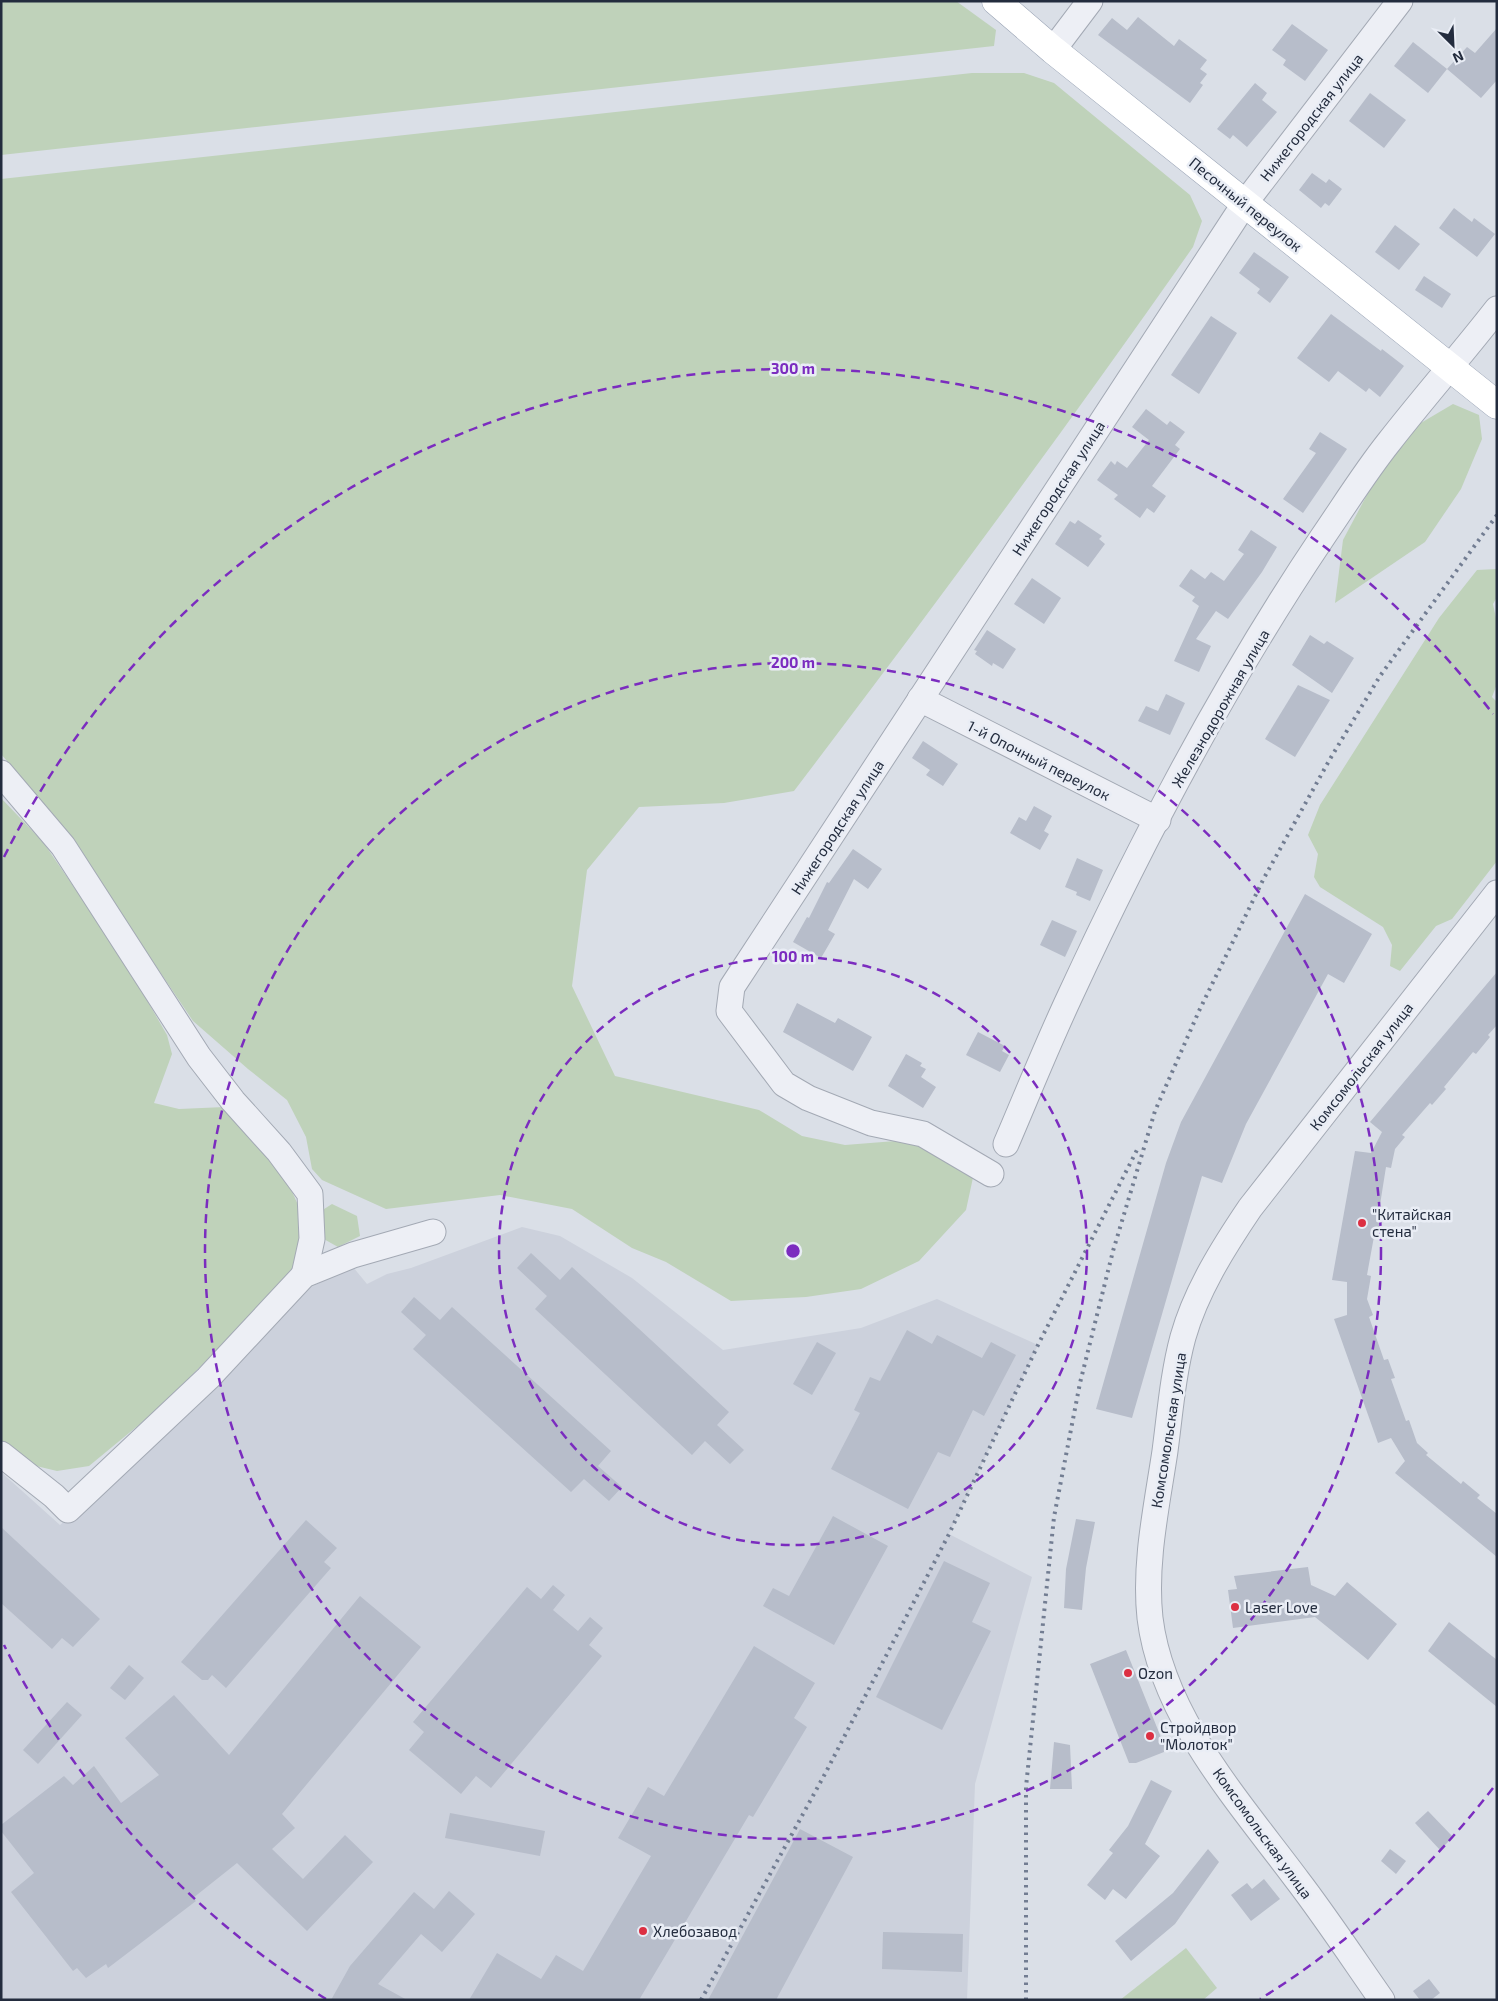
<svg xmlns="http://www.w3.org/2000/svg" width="1498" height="2001" font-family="'Exo 2',sans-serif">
  <rect width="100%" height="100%" fill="#dadfe7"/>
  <path fill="#ccd1dc" d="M 522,1227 L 560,1236 L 632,1278 L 723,1350 L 861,1328 L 937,1299 L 1038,1345 L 949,1534 L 1032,1577 L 975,1784 L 967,2000 L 1,2000 L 1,1472 L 60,1525 L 202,1401 L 311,1287 L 353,1267 L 367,1284 L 387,1274 L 411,1268 Z"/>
  <g fill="#bfd2ba">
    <path d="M 1,1 L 956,1 L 996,30 L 994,46 L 1,155 Z"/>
    <path d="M 972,73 L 1024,73 L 1054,83 L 1190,195 L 1202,221 L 1193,247 C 1064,431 930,612 794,791 L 724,803 L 639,807 L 587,870 L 572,986 L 615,1076 L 759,1110 L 802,1136 L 845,1145 L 908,1140 L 974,1173 L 966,1210 L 919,1261 L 861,1289 L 806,1297 L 731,1301 L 666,1262 L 632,1248 L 572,1209 L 500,1195 L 386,1209 L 322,1180 L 312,1169 L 306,1137 L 287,1100 L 248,1069 L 193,1021 L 129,926 L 74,839 L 1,754 L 1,179 Z"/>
    <path d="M 1453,404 L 1479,415 L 1482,439 L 1461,489 L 1425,542 L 1335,603 L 1343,540 L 1378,474 L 1409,430 Z"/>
    <path d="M 1497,569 L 1497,597 L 1493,604 L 1497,623 L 1497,684 L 1492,697 L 1497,702 L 1497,861 L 1452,919 L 1436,926 L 1400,971 L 1390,966 L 1392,945 L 1383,927 L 1320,887 L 1314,877 L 1318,854 L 1308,835 L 1320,805 L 1439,618 L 1477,570 Z"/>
    <path d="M 1,798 L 43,842 L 122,957 L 167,1035 L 172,1054 L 154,1103 L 179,1109 L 225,1107 C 257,1145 306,1187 304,1241 C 304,1250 297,1262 294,1270 L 163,1405 L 89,1466 L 57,1471 L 28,1464 L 1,1443 Z"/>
    <path d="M 332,1204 L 357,1216 L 360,1236 L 338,1247 L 322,1238 L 318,1213 Z"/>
    <path d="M 1186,1948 L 1217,1988 L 1203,2000 L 1120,2000 Z"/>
  </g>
  <g fill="#b7bdca">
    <path d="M 1138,17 L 1174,46 L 1179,39 L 1207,60 L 1200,69 L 1207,74 L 1200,83 L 1203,85 L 1190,103 L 1098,35 L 1112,18 L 1127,30 Z"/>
    <path d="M 1292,24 L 1328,50 L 1305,81 L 1283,65 L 1286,60 L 1272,50 Z"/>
    <path d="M 1497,28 L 1497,80 L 1481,98 L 1447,69 L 1467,47 L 1475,53 Z"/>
    <path d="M 1413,42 L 1447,69 L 1428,93 L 1394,66 Z"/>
    <path d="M 1255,83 L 1267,93 L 1262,100 L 1277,112 L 1247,147 L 1233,135 L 1230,139 L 1217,129 Z"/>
    <path d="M 1370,93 L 1406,120 L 1384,148 L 1349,121 Z"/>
    <path d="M 1312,173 L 1326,183 L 1329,179 L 1342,189 L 1329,206 L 1325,203 L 1321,208 L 1299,190 Z"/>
    <path d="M 1454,208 L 1472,222 L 1474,218 L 1495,234 L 1477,257 L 1439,228 Z"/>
    <path d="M 1395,225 L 1420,244 L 1399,270 L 1375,252 Z"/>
    <path d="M 1254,252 L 1289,277 L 1270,303 L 1257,293 L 1260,289 L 1239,273 Z"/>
    <path d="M 1424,276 L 1451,294 L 1442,308 L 1415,290 Z"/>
    <path d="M 1331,314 L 1381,351 L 1382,349 L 1404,366 L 1380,397 L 1369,388 L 1366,392 L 1338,371 L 1329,382 L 1297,358 Z"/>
    <path d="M 1211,316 L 1237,333 L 1199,394 L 1171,375 Z"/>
    <path d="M 1146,409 L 1167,425 L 1170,421 L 1185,432 L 1175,445 L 1180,449 L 1152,486 L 1166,496 L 1154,513 L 1147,508 L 1140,518 L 1114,499 L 1118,495 L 1097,480 L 1111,461 L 1115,465 L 1117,461 L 1127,468 L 1149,440 L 1132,427 Z"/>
    <path d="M 1320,432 L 1347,449 L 1303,513 L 1283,499 L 1316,453 L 1309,449 Z"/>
    <path d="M 1078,520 L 1102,536 L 1099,539 L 1105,544 L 1088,567 L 1055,544 L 1070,521 L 1075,524 Z"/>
    <path d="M 1251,530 L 1277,547 L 1262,572 L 1228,619 L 1216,611 L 1196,639 L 1211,646 L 1199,672 L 1174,661 L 1199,606 L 1192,601 L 1195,597 L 1179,586 L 1191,569 L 1205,579 L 1211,572 L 1224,581 L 1244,554 L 1238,550 Z"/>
    <path d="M 1032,578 L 1061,598 L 1044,624 L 1014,604 Z"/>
    <path d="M 987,630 L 1016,649 L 1003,669 L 993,663 L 992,666 L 975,654 L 977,651 L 974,650 Z"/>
    <path d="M 1310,635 L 1324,644 L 1327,641 L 1354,658 L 1332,693 L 1292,665 Z"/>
    <path d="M 1298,685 L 1330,700 L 1295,757 L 1265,739 Z"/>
    <path d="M 1166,694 L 1185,703 L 1170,735 L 1138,721 L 1146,706 L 1158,711 Z"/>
    <path d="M 923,741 L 958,764 L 943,786 L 926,775 L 930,770 L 912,758 Z"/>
    <path d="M 1034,806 L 1052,816 L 1044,831 L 1049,834 L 1040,850 L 1010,833 L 1019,817 L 1026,821 Z"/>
    <path d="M 853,849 L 882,869 L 868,889 L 854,879 L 828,930 L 835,934 L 821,958 L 793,942 L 807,917 L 809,918 L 827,882 L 829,883 Z"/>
    <path d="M 1077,858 L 1103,870 L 1090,901 L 1076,895 L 1077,892 L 1065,887 Z"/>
    <path d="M 1305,894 L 1372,934 L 1344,983 L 1328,974 L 1246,1124 L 1222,1183 L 1202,1176 L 1132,1418 L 1096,1409 L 1166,1163 L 1181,1122 Z"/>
    <path d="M 1052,920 L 1077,931 L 1065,957 L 1040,945 Z"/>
    <path d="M 1497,972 L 1497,1025 L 1488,1035 L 1490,1037 L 1476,1054 L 1473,1052 L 1444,1087 L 1446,1089 L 1432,1105 L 1430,1103 L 1402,1135 L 1405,1137 L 1395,1149 L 1391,1168 L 1386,1167 L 1379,1211 L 1382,1212 L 1379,1231 L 1375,1231 L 1367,1275 L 1371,1276 L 1367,1299 L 1373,1315 L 1369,1317 L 1384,1360 L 1388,1359 L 1395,1378 L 1391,1379 L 1406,1421 L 1409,1420 L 1417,1443 L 1428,1453 L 1426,1455 L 1461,1484 L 1463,1481 L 1480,1495 L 1477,1498 L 1497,1514 L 1497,1557 L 1395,1473 L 1405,1461 L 1391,1438 L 1378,1443 L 1334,1319 L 1347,1315 L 1347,1282 L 1332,1280 L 1355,1151 L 1371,1153 L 1382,1132 L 1370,1122 Z"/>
    <path d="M 797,1003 L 835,1023 L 838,1018 L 872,1037 L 853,1071 L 783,1032 Z"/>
    <path d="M 978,1032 L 1005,1046 L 1002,1051 L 1009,1055 L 1000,1072 L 966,1055 Z"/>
    <path d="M 906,1054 L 922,1063 L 920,1066 L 926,1069 L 921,1077 L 936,1087 L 923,1108 L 888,1086 Z"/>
    <path d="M 531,1253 L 560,1280 L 572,1267 L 729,1412 L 717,1425 L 744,1450 L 730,1464 L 705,1441 L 692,1455 L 535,1309 L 547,1296 L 517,1268 Z"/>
    <path d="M 414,1297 L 440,1320 L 452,1307 L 611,1451 L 598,1466 L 622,1487 L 609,1501 L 584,1479 L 571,1492 L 413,1349 L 426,1335 L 401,1312 Z"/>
    <path d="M 907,1330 L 932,1344 L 937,1335 L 982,1358 L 991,1342 L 1016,1355 L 984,1416 L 973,1410 L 950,1457 L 938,1452 L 908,1509 L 831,1469 L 860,1413 L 854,1410 L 870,1377 L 880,1381 Z"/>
    <path d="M 817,1342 L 836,1353 L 812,1395 L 793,1384 Z"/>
    <path d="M 833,1516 L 888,1546 L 834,1645 L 763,1606 L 773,1588 L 789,1596 Z"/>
    <path d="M 1076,1519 L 1095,1522 L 1086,1568 L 1082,1610 L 1064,1608 L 1066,1569 Z"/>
    <path d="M 306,1520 L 337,1548 L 324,1562 L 331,1568 L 226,1688 L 212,1675 L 208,1680 L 202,1680 L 181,1662 Z"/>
    <path d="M 1,1527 L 100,1619 L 73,1647 L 62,1638 L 52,1649 L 1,1603 Z"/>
    <path d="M 944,1561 L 990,1583 L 972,1622 L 991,1631 L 942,1730 L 876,1697 Z"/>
    <path d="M 1308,1567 L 1311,1585 L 1335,1596 L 1347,1582 L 1397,1624 L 1368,1660 L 1315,1617 L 1233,1628 L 1228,1590 L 1237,1589 L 1234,1576 Z"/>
    <path d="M 553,1585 L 565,1595 L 553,1610 L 578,1631 L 590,1617 L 603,1628 L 589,1645 L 602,1656 L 491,1788 L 476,1776 L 461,1794 L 409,1750 L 424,1732 L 413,1722 L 527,1587 L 541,1599 Z"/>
    <path d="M 360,1596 L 421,1647 L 282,1814 L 295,1828 L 272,1849 L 303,1879 L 345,1835 L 373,1862 L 307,1931 L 237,1863 L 193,1898 L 196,1901 L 108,1968 L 106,1964 L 86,1978 L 77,1968 L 73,1971 L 11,1892 L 34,1873 L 1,1831 L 1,1825 L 64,1776 L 73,1785 L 94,1766 L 121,1803 L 159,1775 L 125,1738 L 174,1695 L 229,1755 Z"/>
    <path d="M 1449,1622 L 1497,1660 L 1497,1707 L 1428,1651 Z"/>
    <path d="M 754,1646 L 815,1683 L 794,1718 L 807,1727 L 753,1817 L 749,1815 L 639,2000 L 469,2000 L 497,1953 L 541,1979 L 556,1955 L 583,1971 L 651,1856 L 618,1838 L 648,1787 L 664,1796 Z"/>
    <path d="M 1126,1650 L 1164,1745 L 1164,1752 L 1136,1763 L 1129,1763 L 1090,1664 Z"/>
    <path d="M 129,1665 L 144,1678 L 125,1700 L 110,1688 Z"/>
    <path d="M 67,1702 L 82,1715 L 38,1764 L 23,1750 Z"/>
    <path d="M 1054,1742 L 1070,1745 L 1072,1789 L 1050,1789 Z"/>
    <path d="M 1151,1780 L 1172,1791 L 1145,1844 L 1160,1856 L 1126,1899 L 1113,1889 L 1105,1900 L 1087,1885 L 1113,1853 L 1109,1850 L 1128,1826 Z"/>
    <path d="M 1428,1811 L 1453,1837 L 1440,1850 L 1415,1823 Z"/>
    <path d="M 450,1813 L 545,1831 L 540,1856 L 445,1838 Z"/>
    <path d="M 800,1829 L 853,1857 L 776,2000 L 708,2000 Z"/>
    <path d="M 1208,1849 L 1219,1862 L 1175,1924 L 1131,1961 L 1115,1941 L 1173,1893 Z"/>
    <path d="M 1390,1849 L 1406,1861 L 1396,1874 L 1381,1861 Z"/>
    <path d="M 1264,1879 L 1280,1899 L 1251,1921 L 1231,1895 L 1247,1883 L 1252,1889 Z"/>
    <path d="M 449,1891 L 475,1914 L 442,1952 L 421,1934 L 378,1984 L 407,2000 L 331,2000 L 350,1966 L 414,1892 L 434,1909 Z"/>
    <path d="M 883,1932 L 963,1934 L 962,1972 L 882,1969 Z"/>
    <path d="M 1429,1979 L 1440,1993 L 1431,2000 L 1420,2000 L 1413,1991 Z"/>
  </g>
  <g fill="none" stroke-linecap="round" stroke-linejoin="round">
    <g stroke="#a3a9b4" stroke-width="27">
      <g id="minor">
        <path d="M 1053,50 L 1090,1"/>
        <path d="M 920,699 L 1158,820"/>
        <path d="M 1,773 L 63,846 L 199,1057 L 233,1101 L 279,1152 L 310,1194 L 312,1239 L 304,1275"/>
        <path d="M 1006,1144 C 1027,1095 1047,1045 1070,996 C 1142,840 1226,681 1322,538 C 1344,506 1365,472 1389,442 C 1424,397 1462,354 1497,309"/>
        <path d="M 991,1174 L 923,1134 L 871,1123 L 808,1098 L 784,1084 L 729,1011 L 732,987 L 1245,203 L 1400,1"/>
        <path d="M 1,1454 L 54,1496 L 68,1510 L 208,1378 L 304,1275 L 353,1255 L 433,1232"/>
        <path d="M 1382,2000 C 1354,1960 1327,1919 1298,1881 C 1240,1803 1162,1717 1150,1618 C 1144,1563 1157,1505 1165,1451 C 1170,1413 1173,1374 1183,1337 C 1196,1291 1223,1248 1250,1208 L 1497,893"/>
      </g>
    </g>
    <g stroke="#98a2b4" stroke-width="29">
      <path id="major" d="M 996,1 L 1053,50 L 1497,405"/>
    </g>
    <use href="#minor" stroke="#edeff5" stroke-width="25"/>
    <use href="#major" stroke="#fff" stroke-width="28"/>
    <g stroke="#727d92" stroke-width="4" stroke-dasharray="2.5 5" stroke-linecap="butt">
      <path d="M 701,2000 L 826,1772 L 949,1534 L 1038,1345 L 1139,1146"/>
      <path d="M 1026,2000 L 1026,1787 L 1054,1517 L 1080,1383 L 1113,1251 L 1155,1111 L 1199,1011 L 1264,878 L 1330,759 L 1380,676 L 1497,515"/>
    </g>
  </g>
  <g fill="none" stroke="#7b2cbf" stroke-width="2.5" stroke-dasharray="9 6">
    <circle cx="793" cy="1251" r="294"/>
    <circle cx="793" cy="1251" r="588"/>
    <path d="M1493 1788A882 882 0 0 1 1260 1999M326 1999A882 882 0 0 1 4 1645M4 857A882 882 0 0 1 1493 714"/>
  </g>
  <g fill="#dc2f42" stroke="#e9edf5" stroke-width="2">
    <circle cx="1362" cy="1223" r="5"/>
    <circle cx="1235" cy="1607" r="5"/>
    <circle cx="1128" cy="1673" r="5"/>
    <circle cx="1150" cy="1736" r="5"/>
    <circle cx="643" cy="1931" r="5"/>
  </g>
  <g text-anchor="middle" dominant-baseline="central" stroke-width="5" stroke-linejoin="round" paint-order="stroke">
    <g font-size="15" fill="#232c3e" stroke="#e9edf5">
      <text transform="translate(1311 117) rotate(-52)">Нижегородская улица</text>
      <text transform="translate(1246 204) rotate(39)">Песочный переулок</text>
      <text transform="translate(1058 488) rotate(-57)">Нижегородская улица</text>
      <text transform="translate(1220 708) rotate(-60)">Железнодорожная улица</text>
      <text transform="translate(1039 760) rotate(27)">1-й Опочный переулок</text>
      <text transform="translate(837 827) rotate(-57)">Нижегородская улица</text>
      <text transform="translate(1361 1066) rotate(-52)">Комсомольская улица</text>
      <text transform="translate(1168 1430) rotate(-81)">Комсомольская улица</text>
      <text transform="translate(1263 1833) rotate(54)">Комсомольская улица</text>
    </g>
    <g font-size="15" fill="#232c3e" stroke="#e9edf5" text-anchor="start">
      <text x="1372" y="1214">"Китайская<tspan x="1372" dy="17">стена"</tspan></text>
      <text x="1245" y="1607">Laser Love</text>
      <text x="1138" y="1673">Ozon</text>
      <text x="1160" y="1727">Стройдвор<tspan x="1160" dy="17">"Молоток"</tspan></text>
      <text x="653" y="1931">Хлебозавод</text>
    </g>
  </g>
  <circle cx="793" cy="1251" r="8" fill="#7b2cbf" stroke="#e9edf5" stroke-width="2.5"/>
  <g font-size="15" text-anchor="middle" font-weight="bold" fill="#7b2cbf" stroke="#e9edf5" stroke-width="5" stroke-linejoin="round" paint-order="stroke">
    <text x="793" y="374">300 m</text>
    <text x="793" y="668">200 m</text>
    <text x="793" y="962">100 m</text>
  </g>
  <rect width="1498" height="2001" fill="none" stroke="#232c3e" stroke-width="5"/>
  <g transform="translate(1453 45) rotate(156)" stroke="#e9edf5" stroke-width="4" paint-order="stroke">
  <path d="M0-4L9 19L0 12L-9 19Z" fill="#232c3e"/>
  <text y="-8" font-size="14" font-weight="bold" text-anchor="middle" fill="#232c3e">N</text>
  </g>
</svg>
